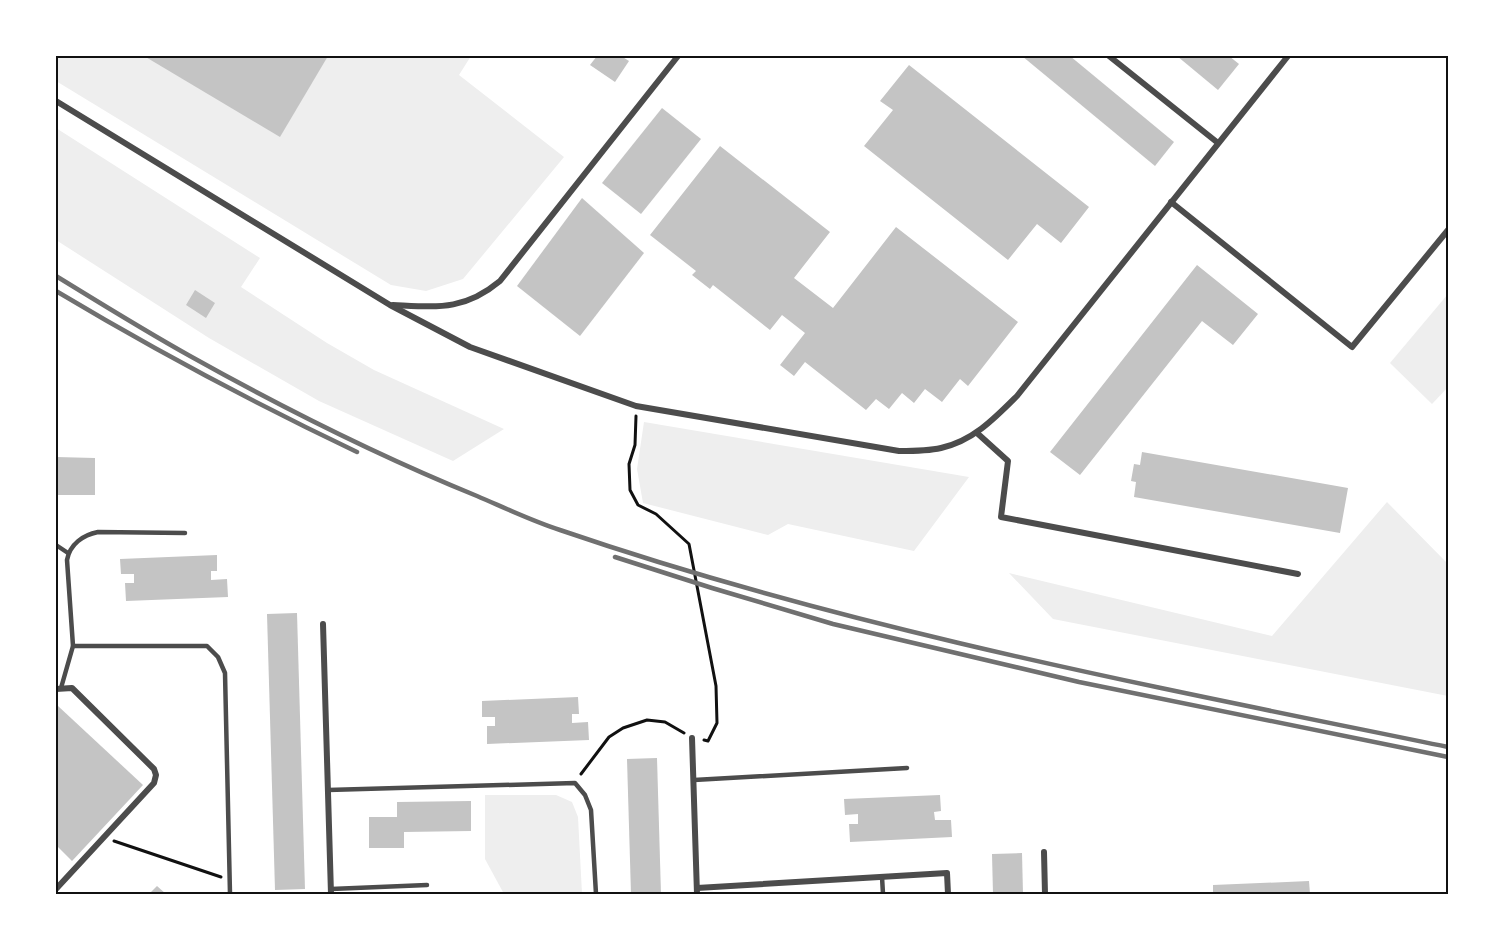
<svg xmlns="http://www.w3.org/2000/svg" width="1504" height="950" font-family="Arial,sans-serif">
  <rect width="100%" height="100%" fill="#fff"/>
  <g fill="#eee">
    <path d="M 56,56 L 471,56 L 459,75 L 564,157 L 463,279 L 426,291 L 391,285 L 56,81 Z"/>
    <path d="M 56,128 L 260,258 L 241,287 L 327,343 L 374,370 L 504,429 L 453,461 L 319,401 L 209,338 L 56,240 Z"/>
    <path d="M 1448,294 L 1448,387 L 1432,404 L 1390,363 Z"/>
    <path d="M 644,422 L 969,477 L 914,551 L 788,524 L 768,535 L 643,503 L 637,469 Z"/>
    <path d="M 1387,502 L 1448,564 L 1448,696 L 1053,619 L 1009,573 L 1272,636 Z"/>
    <path d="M 485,795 L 556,795 L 572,802 L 578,817 L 582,894 L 504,894 L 485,859 Z"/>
  </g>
  <g fill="#c4c4c4">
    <path d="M 144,56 L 328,56 L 280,137 Z"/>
    <path d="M 597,56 L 621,56 L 629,61 L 615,82 L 590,65 Z"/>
    <path d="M 1022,56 L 1070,56 L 1174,142 L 1155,166 Z"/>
    <path d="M 1177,56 L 1229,56 L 1239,64 L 1218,90 Z"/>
    <path d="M 909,65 L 1089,207 L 1061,243 L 1037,224 L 1008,260 L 864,146 L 893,110 L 880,101 Z"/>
    <path d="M 662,108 L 701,139 L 641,214 L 602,183 Z"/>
    <path d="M 720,146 L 830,232 L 794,278 L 833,308 L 896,227 L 1018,322 L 968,386 L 960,379 L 942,402 L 925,389 L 914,403 L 902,393 L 889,409 L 876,399 L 866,410 L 805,362 L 794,376 L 780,365 L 805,333 L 782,315 L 770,330 L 713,285 L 710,289 L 692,275 L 696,271 L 650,235 Z"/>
    <path d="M 582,198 L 644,253 L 580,336 L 517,286 Z"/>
    <path d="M 1197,265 L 1258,314 L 1233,345 L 1202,321 L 1080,475 L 1050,452 Z"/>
    <path d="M 195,290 L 215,303 L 206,318 L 186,305 Z"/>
    <path d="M 1142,452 L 1348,488 L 1340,533 L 1134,497 L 1136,482 L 1131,481 L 1134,464 L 1140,465 Z"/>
    <path d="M 56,457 L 95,458 L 95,495 L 56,495 Z"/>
    <path d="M 217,555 L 217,571 L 211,571 L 211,580 L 227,579 L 228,597 L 126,601 L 125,583 L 134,583 L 134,574 L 121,574 L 120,559 Z"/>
    <path d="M 297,613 L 305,889 L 275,890 L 267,614 Z"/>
    <path d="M 578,697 L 579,714 L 572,714 L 572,723 L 588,722 L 589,740 L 487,744 L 487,726 L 495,726 L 495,717 L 482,717 L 482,701 Z"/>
    <path d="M 58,706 L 143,785 L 72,861 L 56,845 L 56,709 Z"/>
    <path d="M 657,758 L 661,894 L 631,894 L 627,759 Z"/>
    <path d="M 940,795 L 941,811 L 934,812 L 935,820 L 951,820 L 952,837 L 850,842 L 849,824 L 858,824 L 858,814 L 845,815 L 844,799 Z"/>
    <path d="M 471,801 L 471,831 L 404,832 L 404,848 L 369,848 L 369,817 L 397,817 L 397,802 Z"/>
    <path d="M 1022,853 L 1023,894 L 993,894 L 992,854 Z"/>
    <path d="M 1309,881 L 1310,894 L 1213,894 L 1213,885 Z"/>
    <path d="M 157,886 L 166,894 L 149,894 Z"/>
  </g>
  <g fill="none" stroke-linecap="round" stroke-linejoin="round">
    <g stroke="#111" stroke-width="3">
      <path d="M 636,416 L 635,445 L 629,464 L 630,490 L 638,505 L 656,514 L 689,544 L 716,686 L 717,723 L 708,741 L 704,740"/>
      <path d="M 581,774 L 609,737 L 623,728 L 647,720 L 665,722 L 684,733"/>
      <path d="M 114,841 L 221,877"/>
    </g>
    <g stroke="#4c4c4c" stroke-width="4.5">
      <path d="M 56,545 L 68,553"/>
      <path d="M 73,646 L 207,646 L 218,657 L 225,673 L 230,894"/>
      <path d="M 61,688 L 73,646 L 67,560 C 70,544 83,535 98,532 L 185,533"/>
      <path d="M 694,780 L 907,768"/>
      <path d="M 328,790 L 575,783 L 585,795 L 591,810 L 596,894"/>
      <path d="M 882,877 L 883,894"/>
      <path d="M 331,889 L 427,885"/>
    </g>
    <g stroke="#4c4c4c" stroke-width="6">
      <path d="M 1109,56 L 1218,143"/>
      <path d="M 56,101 L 390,305 L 470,347 L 636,406 L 899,451 C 913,451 928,451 941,448 C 973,441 995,418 1017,396 L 1288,56"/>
      <path d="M 1171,202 L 1352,347 L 1448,230"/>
      <path d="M 393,305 C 437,307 464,311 500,281 L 678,56"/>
      <path d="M 977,433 L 1008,461 L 1001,517 L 1298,574"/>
      <path d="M 323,624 L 331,894"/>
      <path d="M 56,689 L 72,688 L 154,769 L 156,775 L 154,783 L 56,889"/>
      <path d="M 692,738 L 697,894"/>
      <path d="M 1044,852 L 1045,894"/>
      <path d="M 697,888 L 947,873 L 948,894"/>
    </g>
    <g stroke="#707070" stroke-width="4.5">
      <path d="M 56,276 C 100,303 145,331 190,356 C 283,408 379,456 477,496 C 505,508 532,521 560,530 C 849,629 1150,686 1448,747"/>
      <path d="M 56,291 C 153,349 254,403 357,452"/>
      <path d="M 615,557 L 712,588 L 833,624 L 1079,682 L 1448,757"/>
    </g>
  </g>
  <rect width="1504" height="950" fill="none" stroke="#ffffff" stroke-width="114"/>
  <rect x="57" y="57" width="1390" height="836" fill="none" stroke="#111" stroke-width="2"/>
</svg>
